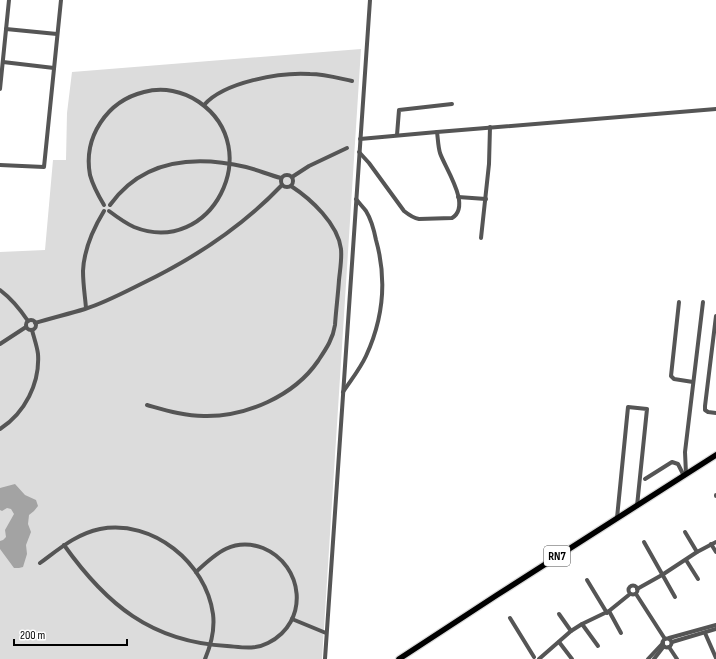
<svg xmlns="http://www.w3.org/2000/svg" width="716" height="659" font-family="'Sofia Sans Condensed',sans-serif">
  <rect width="100%" height="100%" fill="#fff"/>
  <path fill="#dcdcdc" d="M 361,49 L 322,659 L 0,659 L 0,252 L 45,250 L 53,160 L 66,160 L 67,113 L 72,72 Z"/>
  <path fill="#a3a3a3" d="M 15,484 L 25,495 L 36,500 L 38,506 L 34,511 L 29,515 L 28,524 L 31,532 L 26,545 L 27,554 L 23,567 L 19,568 L 14,568 L 0,549 L 0,541 L 3,540 L 6,537 L 5,530 L 14,514 L 11,509 L 7,508 L 2,511 L 0,510 L 0,488 Z"/>
  <g fill="none" stroke-linecap="round" stroke-linejoin="round">
    <g stroke="#dbdbdb" stroke-width="8">
      <path id="major" d="M 399,659 L 497,595 L 716,455"/>
    </g>
    <g stroke="#555" stroke-width="4">
      <path d="M 6,29 L 57,34"/>
      <path d="M 3,62 L 54,68"/>
      <path d="M 0,89 L 9,0"/>
      <path d="M 204,105 C 224,82 280,72 310,74 C 324,74 338,78 352,81"/>
      <path d="M 397,135 L 399,110 L 452,104"/>
      <path d="M 360,139 L 437,132 L 716,109"/>
      <path d="M 359,152 L 369,163 L 404,211 C 409,215 413,218 419,219 L 452,218 C 472,206 445,168 440,153 C 438,146 438,139 437,132"/>
      <path d="M 0,165 L 44,167 L 61,0"/>
      <circle cx="287" cy="181" r="6"/>
      <path d="M 292,177 L 309,166 L 347,148"/>
      <path d="M 458,197 L 486,199"/>
      <path d="M 104,205 C 98,195 93,186 90,175 C 83,137 107,101 144,92 C 163,87 183,91 199,102 C 267,149 211,258 134,227 C 125,223 117,217 109,211"/>
      <path d="M 110,205 C 143,159 194,155 246,167 C 258,170 269,175 281,178"/>
      <path d="M 481,238 L 489,164 L 490,127"/>
      <path d="M 0,290 C 12,299 20,309 28,321"/>
      <path d="M 679,302 L 671,376 L 674,379 L 693,382"/>
      <path d="M 86,308 C 85,296 83,284 83,271 C 84,249 93,229 104,211"/>
      <path d="M 716,316 L 705,406 L 705,410 L 708,412 L 716,413"/>
      <circle cx="31" cy="325" r="5"/>
      <path d="M 35,323 C 52,318 68,314 85,309 C 104,303 123,293 141,284 C 193,259 242,227 282,185"/>
      <path d="M 0,344 L 26,327"/>
      <path d="M 343,392 C 351,380 360,369 366,356 C 383,319 387,279 376,240 C 374,230 371,219 366,211 C 363,207 359,203 356,199"/>
      <path d="M 147,405 C 165,410 184,416 204,416 C 246,417 294,396 318,361 C 326,349 333,339 335,325 C 336,310 338,295 339,280 C 340,270 342,259 341,249 C 338,224 311,199 291,186"/>
      <path d="M 0,429 C 25,413 40,383 38,354 C 37,346 34,338 32,330"/>
      <path d="M 686,474 L 685,452 L 703,302"/>
      <path d="M 645,479 L 672,462 L 678,464 L 684,476"/>
      <path d="M 716,495 L 716,496"/>
      <path d="M 617,518 L 628,407 L 647,409 L 637,506"/>
      <path d="M 685,532 L 697,552"/>
      <path d="M 644,542 L 675,597"/>
      <path d="M 711,544 L 716,552"/>
      <path d="M 64,545 C 106,604 151,642 227,646 C 241,647 255,650 268,643 C 310,622 304,565 263,548 C 234,537 216,553 196,572"/>
      <path d="M 686,560 L 698,579"/>
      <path d="M 40,563 C 59,549 76,534 100,529 C 153,519 206,563 213,614 C 215,630 211,645 205,659"/>
      <path d="M 587,580 L 607,613"/>
      <circle cx="633" cy="590" r="4.5"/>
      <path d="M 637,589 L 662,575 L 697,552 L 716,542"/>
      <path d="M 636,594 L 665,639"/>
      <path d="M 609,611 L 621,633"/>
      <path d="M 559,614 L 571,631"/>
      <path d="M 510,618 L 534,657"/>
      <path d="M 292,619 L 326,633"/>
      <path d="M 582,624 L 598,646"/>
      <path d="M 705,633 L 716,658"/>
      <path d="M 669,638 L 716,625"/>
      <circle cx="667" cy="643" r="4.5"/>
      <path d="M 559,642 L 572,659"/>
      <path d="M 672,642 L 716,629"/>
      <path d="M 669,647 L 677,659"/>
      <path d="M 325,659 L 370,0"/>
      <path d="M 539,659 L 571,631 L 582,624 L 609,611 L 630,594"/>
      <path d="M 648,659 L 663,643"/>
      <path d="M 654,659 L 664,646"/>
    </g>
    <use href="#major" stroke="#000" stroke-width="5.5"/>
  </g>
  <g text-anchor="middle" dominant-baseline="central" stroke-width="3" stroke-linejoin="round" paint-order="stroke">
    <rect fill="#fff" stroke="#4c4c4c" stroke-width="1" x="544" y="546" width="26" height="20" rx="3"/>
    <g font-size="12" font-weight="bold" fill="#000">
      <text x="557" y="556">RN7</text>
    </g>
  </g>
  <path d="M14 639v6h113v-6" fill="none" stroke="#000000" stroke-width="2"/>
  <text x="20" y="639" font-size="12" fill="#000000" stroke="#ffffff" stroke-width="3" paint-order="stroke">200 m</text>
</svg>
